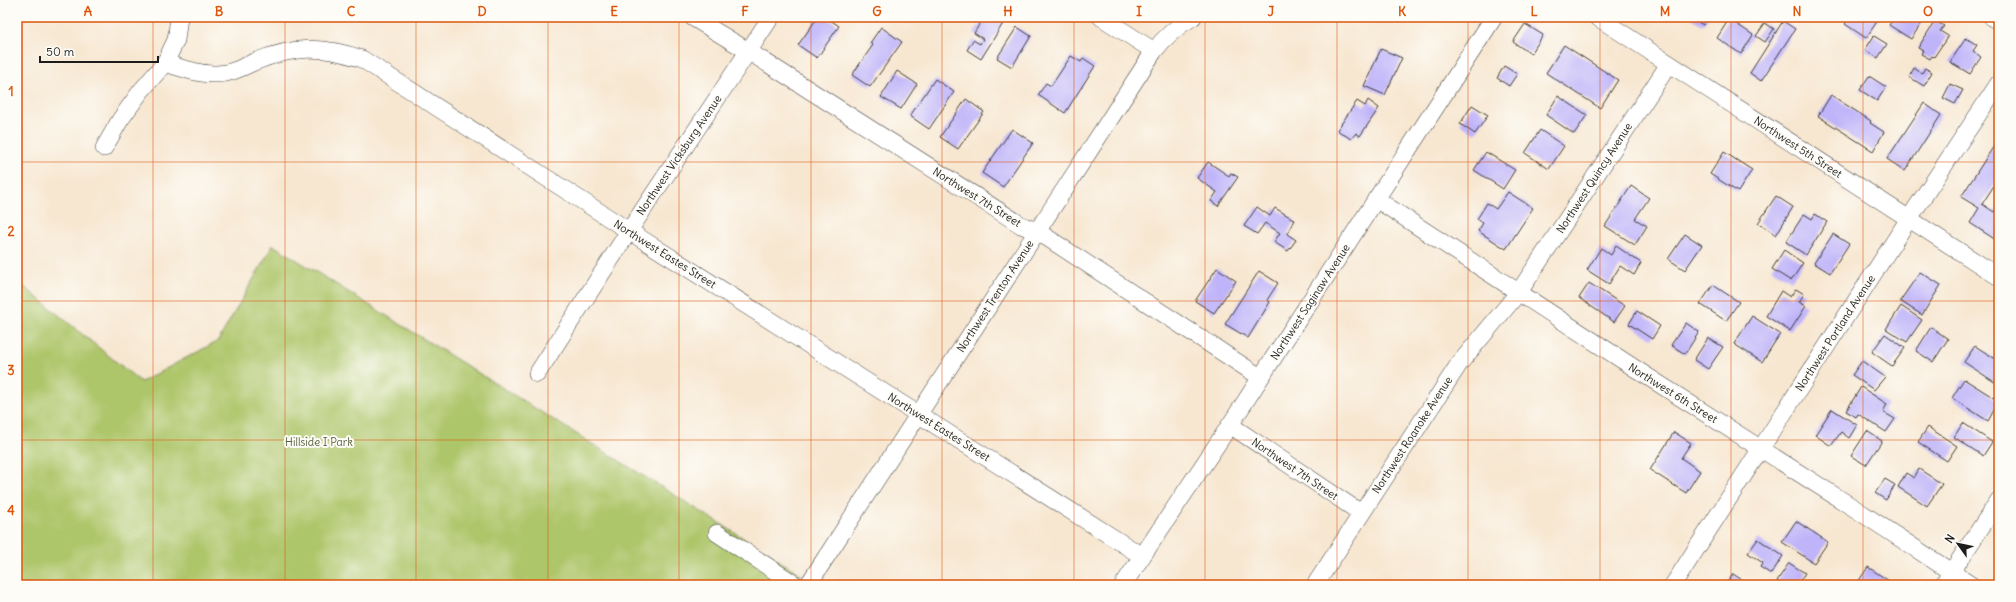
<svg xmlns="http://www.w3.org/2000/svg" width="2016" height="602" font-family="Delius,sans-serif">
  <rect width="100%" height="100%" fill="#fdfcf7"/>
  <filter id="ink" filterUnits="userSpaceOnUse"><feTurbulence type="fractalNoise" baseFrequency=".025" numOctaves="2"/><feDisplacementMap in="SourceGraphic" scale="8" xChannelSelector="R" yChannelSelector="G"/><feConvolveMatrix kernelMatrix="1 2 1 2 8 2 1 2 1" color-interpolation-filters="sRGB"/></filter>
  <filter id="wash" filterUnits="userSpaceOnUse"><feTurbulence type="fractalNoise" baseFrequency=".012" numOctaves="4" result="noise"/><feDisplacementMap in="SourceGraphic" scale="16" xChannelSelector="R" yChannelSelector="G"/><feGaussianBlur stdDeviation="0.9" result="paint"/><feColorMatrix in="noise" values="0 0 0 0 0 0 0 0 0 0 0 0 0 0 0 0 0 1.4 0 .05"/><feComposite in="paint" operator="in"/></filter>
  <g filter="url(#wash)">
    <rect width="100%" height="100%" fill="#f7e7d1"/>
    <path fill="#aec66b" stroke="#657144" d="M 273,245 L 801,574 L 794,585 L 17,585 L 17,281 L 141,382 L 218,341 Z"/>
    <g id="blocks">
      <g fill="#bfb4f9">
        <path d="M 818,17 L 826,17 L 839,26 L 817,58 L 798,45 Z"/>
        <path d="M 984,17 L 1007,17 L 981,59 L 967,50 L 973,40 L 980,44 L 983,39 L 974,33 Z"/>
        <path d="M 1690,17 L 1709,17 L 1703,25 Z"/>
        <path d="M 1850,17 L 1880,17 L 1866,38 L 1845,24 Z"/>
        <path d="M 1895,17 L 1917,17 L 1923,21 L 1911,39 L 1889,25 Z"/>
        <path d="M 1729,19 L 1753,35 L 1741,54 L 1717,38 Z"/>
        <path d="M 1783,21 L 1795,29 L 1761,81 L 1750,73 Z"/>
        <path d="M 1935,21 L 1944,26 L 1940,31 L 1948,36 L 1934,57 L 1932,56 L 1930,59 L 1921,54 L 1923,51 L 1918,48 Z"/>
        <path d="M 1765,23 L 1774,29 L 1765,42 L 1756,36 Z"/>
        <path d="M 1525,24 L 1543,35 L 1531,54 L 1513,42 Z"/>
        <path d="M 881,27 L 902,42 L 870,87 L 852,75 L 873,45 L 870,43 Z"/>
        <path d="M 1017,27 L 1031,36 L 1012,67 L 997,58 Z"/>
        <path d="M 1874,36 L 1887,44 L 1878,58 L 1865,50 Z"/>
        <path d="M 1966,38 L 1977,45 L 1973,51 L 1981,57 L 1970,74 L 1950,62 Z"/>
        <path d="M 1564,45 L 1618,80 L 1600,108 L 1546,73 Z"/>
        <path d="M 1381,49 L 1402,58 L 1385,95 L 1364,86 Z"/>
        <path d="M 1071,56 L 1081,62 L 1083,58 L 1095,66 L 1065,113 L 1038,95 L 1046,83 L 1051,86 Z"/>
        <path d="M 1504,66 L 1517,74 L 1509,86 L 1497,78 Z"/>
        <path d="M 1914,68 L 1922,73 L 1925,68 L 1932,72 L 1924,86 L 1909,77 Z"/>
        <path d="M 897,71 L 917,84 L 901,109 L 881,97 Z"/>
        <path d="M 1869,76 L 1886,87 L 1877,101 L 1860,90 Z"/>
        <path d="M 935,79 L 954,92 L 929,129 L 910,116 Z"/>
        <path d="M 1950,84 L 1963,90 L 1955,104 L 1943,98 Z"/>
        <path d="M 1831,95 L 1871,121 L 1870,123 L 1884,132 L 1873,151 L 1818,116 Z"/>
        <path d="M 1558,96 L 1587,115 L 1574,134 L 1546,115 Z"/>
        <path d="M 966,99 L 984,112 L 958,149 L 940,137 Z"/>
        <path d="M 1368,100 L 1379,108 L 1360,136 L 1356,133 L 1351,139 L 1337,130 L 1357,101 L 1365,106 Z"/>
        <path d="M 1924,103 L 1941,115 L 1905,171 L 1887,159 Z"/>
        <path d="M 1472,105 L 1488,115 L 1475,134 L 1460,124 Z"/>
        <path d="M 1012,129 L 1033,143 L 1003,187 L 982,173 Z"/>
        <path d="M 1540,130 L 1564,146 L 1549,169 L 1525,153 Z"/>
        <path d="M 1999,138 L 1999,178 L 1982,204 L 1994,212 L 1996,209 L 1999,211 L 1999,242 L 1970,223 L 1979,208 L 1961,197 Z"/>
        <path d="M 1486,152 L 1515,170 L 1503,189 L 1474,170 Z"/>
        <path d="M 1724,152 L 1752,170 L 1738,192 L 1710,174 Z"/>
        <path d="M 1208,162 L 1229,176 L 1231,173 L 1238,177 L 1218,206 L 1211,201 L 1217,192 L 1197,178 Z"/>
        <path d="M 1631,186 L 1649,198 L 1635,219 L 1647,226 L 1635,245 L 1605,226 Z"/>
        <path d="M 1508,192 L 1533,208 L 1506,249 L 1478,231 L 1483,223 L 1477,219 L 1487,203 L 1496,209 Z"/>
        <path d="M 1776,196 L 1793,207 L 1776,235 L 1758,223 Z"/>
        <path d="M 1257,207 L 1270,216 L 1275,208 L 1295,220 L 1287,234 L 1296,240 L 1288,251 L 1274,242 L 1280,233 L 1265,223 L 1257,234 L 1244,226 Z"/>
        <path d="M 1804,214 L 1812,219 L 1815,214 L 1827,222 L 1806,255 L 1786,242 Z"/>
        <path d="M 1685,234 L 1702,245 L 1685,270 L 1668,259 Z"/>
        <path d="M 1833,234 L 1849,244 L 1830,273 L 1814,263 Z"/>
        <path d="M 1616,246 L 1641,263 L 1634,275 L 1620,266 L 1609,284 L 1587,270 L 1601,248 L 1611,255 Z"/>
        <path d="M 1784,250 L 1803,263 L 1791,281 L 1772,269 Z"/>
        <path d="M 1217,268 L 1236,281 L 1214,313 L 1195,301 Z"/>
        <path d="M 1259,271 L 1278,283 L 1267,300 L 1270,302 L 1248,338 L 1225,324 Z"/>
        <path d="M 1920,272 L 1941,285 L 1922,315 L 1900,301 Z"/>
        <path d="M 1589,283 L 1625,306 L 1614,322 L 1579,298 Z"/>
        <path d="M 1713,285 L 1739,302 L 1726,321 L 1700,304 Z"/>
        <path d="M 1796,289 L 1804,294 L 1799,302 L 1806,306 L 1790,331 L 1766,316 L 1781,291 L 1790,297 Z"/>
        <path d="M 1901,306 L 1922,320 L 1907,342 L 1886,329 Z"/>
        <path d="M 1637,311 L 1660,326 L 1652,339 L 1629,324 Z"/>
        <path d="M 1752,316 L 1780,334 L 1762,362 L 1734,344 Z"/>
        <path d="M 1686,323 L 1699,332 L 1685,354 L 1671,345 Z"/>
        <path d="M 1931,327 L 1948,339 L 1933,362 L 1916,351 Z"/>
        <path d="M 1885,334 L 1905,348 L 1892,366 L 1872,352 Z"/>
        <path d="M 1708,338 L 1723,347 L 1708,369 L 1694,360 Z"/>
        <path d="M 1975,346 L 1999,361 L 1999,385 L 1964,362 Z"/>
        <path d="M 1862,361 L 1885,377 L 1874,390 L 1852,375 Z"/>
        <path d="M 1964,379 L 1999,401 L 1988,421 L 1952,398 Z"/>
        <path d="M 1861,387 L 1887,404 L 1883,412 L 1895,419 L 1886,432 L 1858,414 L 1856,417 L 1846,411 Z"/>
        <path d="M 1832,409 L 1857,425 L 1849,438 L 1841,432 L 1831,446 L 1815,435 Z"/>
        <path d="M 1963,423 L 1992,442 L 1983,456 L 1954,437 Z"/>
        <path d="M 1928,427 L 1957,446 L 1947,461 L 1918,442 Z"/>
        <path d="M 1867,431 L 1882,441 L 1866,465 L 1851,456 Z"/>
        <path d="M 1674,432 L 1691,443 L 1681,458 L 1700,471 L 1686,493 L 1650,470 Z"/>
        <path d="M 1919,469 L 1942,484 L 1927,506 L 1898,487 L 1906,473 L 1914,478 Z"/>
        <path d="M 1885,479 L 1895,485 L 1886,500 L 1875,493 Z"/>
        <path d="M 1796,521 L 1828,542 L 1814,563 L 1782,542 Z"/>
        <path d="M 1758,539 L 1783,556 L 1771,574 L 1760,567 L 1763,563 L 1748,553 Z"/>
        <path d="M 1789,563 L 1805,573 L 1797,585 L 1782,585 L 1777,581 Z"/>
        <path d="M 1868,567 L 1895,585 L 1856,585 Z"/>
        <path d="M 1733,574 L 1750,585 L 1726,585 Z"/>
      </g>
    </g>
  </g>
  <g filter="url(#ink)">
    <use href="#blocks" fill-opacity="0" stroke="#3d3a37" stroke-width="1"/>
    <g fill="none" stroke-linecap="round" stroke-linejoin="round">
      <g stroke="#3d3a37" stroke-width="18">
        <g id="minor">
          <path d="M 692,17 L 748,51 L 1021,225 L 1037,231 L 1260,377"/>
          <path d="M 1101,17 L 1154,51"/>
          <path d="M 1597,17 L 1999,277"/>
          <path d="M 1992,17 L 1999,22"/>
          <path d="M 165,63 C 181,68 197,74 213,74 C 228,75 241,68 254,62 C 294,46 322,45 362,59 L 629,231 L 1142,556"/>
          <path d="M 104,148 L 120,120 L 141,91 L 165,63 L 176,40 L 179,17"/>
          <path d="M 1376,199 L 1642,373 L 1857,510 L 1971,585"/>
          <path d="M 537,374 L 629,231 L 771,17"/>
          <path d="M 1230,425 L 1361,513"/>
          <path d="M 717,533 L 796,585"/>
          <path d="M 808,585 L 1154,51 C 1165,37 1177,26 1193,17"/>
          <path d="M 1123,585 L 1230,425 L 1494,17"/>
          <path d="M 1315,585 L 1459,364 L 1519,292 L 1669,64"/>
          <path d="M 1673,585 L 1908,220 L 1999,83"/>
          <path d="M 1943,585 L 1999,500"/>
        </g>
      </g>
      <use href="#minor" stroke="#fff" stroke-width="17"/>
    </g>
  </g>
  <path fill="none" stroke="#de560d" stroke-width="1" stroke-opacity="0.55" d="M 153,17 L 153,585M 285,17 L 285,585M 416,17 L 416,585M 548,17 L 548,585M 679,17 L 679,585M 811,17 L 811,585M 942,17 L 942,585M 1074,17 L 1074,585M 1205,17 L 1205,585M 1337,17 L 1337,585M 1468,17 L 1468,585M 1600,17 L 1600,585M 1731,17 L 1731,585M 1863,17 L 1863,585M 17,162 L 1999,162M 17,301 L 1999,301M 17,440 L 1999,440"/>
  <g text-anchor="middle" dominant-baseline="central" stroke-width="4" stroke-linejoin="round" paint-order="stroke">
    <g font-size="11" fill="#1c1c1c" stroke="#fdfcf7">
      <text transform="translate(1798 147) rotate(33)">Northwest 5th Street</text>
      <text transform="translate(679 155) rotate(-56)">Northwest Vicksburg Avenue</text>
      <text transform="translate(1594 178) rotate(-57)">Northwest Quincy Avenue</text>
      <text transform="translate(977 197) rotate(32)">Northwest 7th Street</text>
      <text transform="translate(665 254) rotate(32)">Northwest Eastes Street</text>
      <text transform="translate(995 296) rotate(-57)">Northwest Trenton Avenue</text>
      <text transform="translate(1310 302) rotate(-57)">Northwest Saginaw Avenue</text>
      <text transform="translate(1835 333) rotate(-57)">Northwest Portland Avenue</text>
      <text transform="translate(1673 393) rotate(32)">Northwest 6th Street</text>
      <text transform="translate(939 427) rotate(32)">Northwest Eastes Street</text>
      <text transform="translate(1412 435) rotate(-57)">Northwest Roanoke Avenue</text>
      <text transform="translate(1295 469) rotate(34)">Northwest 7th Street</text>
    </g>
    <g font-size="11" fill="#56603c" stroke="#fdfcf7">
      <text x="319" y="442">Hillside I Park</text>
    </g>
  </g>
  <rect width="2016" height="602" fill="none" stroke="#fdfcf7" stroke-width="44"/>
  <g transform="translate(1958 544) rotate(303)" stroke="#fdfcf7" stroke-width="3" paint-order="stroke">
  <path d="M0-3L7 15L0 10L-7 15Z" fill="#1c1c1c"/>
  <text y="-6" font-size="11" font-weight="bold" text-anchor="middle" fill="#1c1c1c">N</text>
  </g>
  <path d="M40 56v6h118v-6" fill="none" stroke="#1c1c1c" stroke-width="2"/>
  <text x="46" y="56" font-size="12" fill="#1c1c1c" stroke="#fdfcf7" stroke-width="3" paint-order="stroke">50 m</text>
  <rect x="22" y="22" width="1972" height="558" fill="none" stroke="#de560d" stroke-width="1.5"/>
  <g font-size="13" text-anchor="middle" font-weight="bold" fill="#de560d">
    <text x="88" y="16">A</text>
    <text x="219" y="16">B</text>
    <text x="351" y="16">C</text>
    <text x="482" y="16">D</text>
    <text x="614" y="16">E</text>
    <text x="745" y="16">F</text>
    <text x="877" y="16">G</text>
    <text x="1008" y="16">H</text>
    <text x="1139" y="16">I</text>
    <text x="1271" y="16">J</text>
    <text x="1402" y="16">K</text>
    <text x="1534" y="16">L</text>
    <text x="1665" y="16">M</text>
    <text x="1797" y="16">N</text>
    <text x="1928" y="16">O</text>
    <text x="11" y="96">1</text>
    <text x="11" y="236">2</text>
    <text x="11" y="375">3</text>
    <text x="11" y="515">4</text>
  </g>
</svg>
